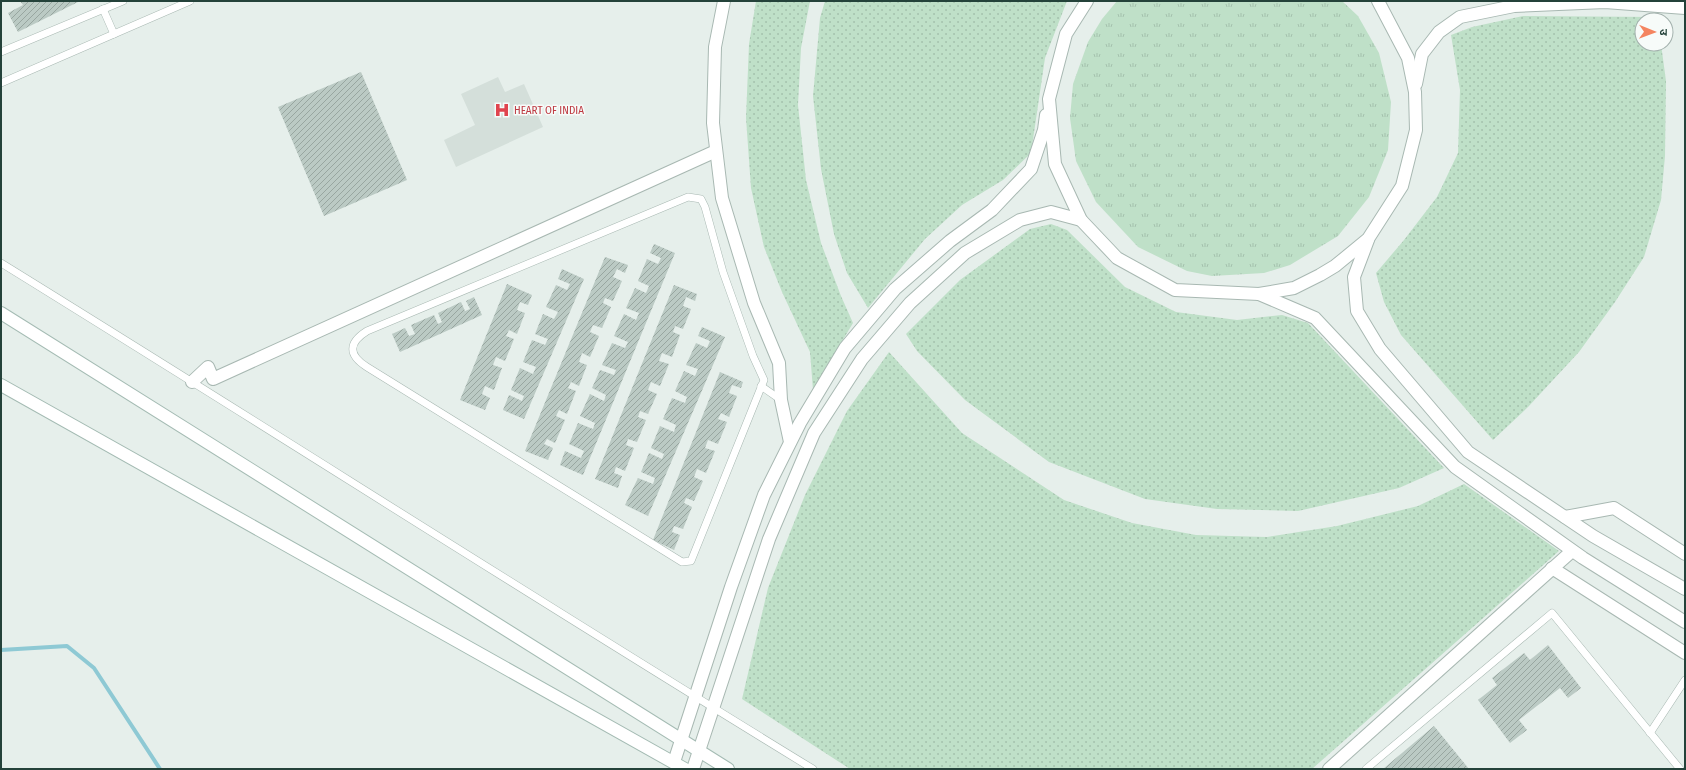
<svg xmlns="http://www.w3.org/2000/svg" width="1686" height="770" font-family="'Fira Sans Condensed','Noto Sans Devanagari',sans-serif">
  <defs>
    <pattern id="grass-dots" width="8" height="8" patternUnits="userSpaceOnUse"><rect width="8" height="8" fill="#bfe0c8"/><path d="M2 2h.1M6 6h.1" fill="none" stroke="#a4c1ad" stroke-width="1.8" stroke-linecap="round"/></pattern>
    <pattern id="park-tufts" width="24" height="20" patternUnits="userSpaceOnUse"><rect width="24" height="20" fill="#bfe0c8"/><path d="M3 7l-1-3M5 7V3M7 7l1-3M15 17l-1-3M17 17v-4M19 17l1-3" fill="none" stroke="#a4c1ad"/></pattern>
    <pattern id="building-hatch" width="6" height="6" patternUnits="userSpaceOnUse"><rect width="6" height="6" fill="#bbcac4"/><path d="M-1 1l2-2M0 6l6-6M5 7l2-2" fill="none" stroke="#98a6a0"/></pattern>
  </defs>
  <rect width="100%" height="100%" fill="#e6efeb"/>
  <path fill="#d4dfda" d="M 498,77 L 505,92 L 524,84 L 543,127 L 456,167 L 444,140 L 475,125 L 461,94 Z"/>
  <g fill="url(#grass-dots)">
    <path d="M 756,1 L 810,1 L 801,48 L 798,105 L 806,180 L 821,243 L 841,296 L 853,323 L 813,390 L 810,352 L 782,292 L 764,247 L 751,188 L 746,118 L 749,44 Z"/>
    <path d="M 825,1 L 1067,1 L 1045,58 L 1031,153 L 1003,180 L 962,205 L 925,239 L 868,308 L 847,273 L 834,234 L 821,169 L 813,96 L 820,18 Z"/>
    <path d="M 1523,16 L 1657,17 L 1657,20 L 1642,20 L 1642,44 L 1661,44 L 1666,81 L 1665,156 L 1661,200 L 1644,257 L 1615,302 L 1579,352 L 1528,407 L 1493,440 L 1401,335 L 1384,302 L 1376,273 L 1404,240 L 1437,197 L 1458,153 L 1460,90 L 1451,35 L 1472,27 Z"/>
    <path d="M 1051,224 L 1067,230 L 1125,287 L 1176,312 L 1237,320 L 1282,315 L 1308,323 L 1444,468 L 1399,488 L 1298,511 L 1217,509 L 1145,499 L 1049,462 L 965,400 L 917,351 L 906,334 L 960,280 L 1030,229 Z"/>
    <path d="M 889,352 L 962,433 L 1064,500 L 1132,523 L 1196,535 L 1267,537 L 1337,526 L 1418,506 L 1464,484 L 1559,551 L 1312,769 L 850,769 L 742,699 L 768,588 L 805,495 L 847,411 Z"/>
  </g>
  <path fill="url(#park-tufts)" d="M 1117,1 L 1342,1 L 1358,16 L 1379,53 L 1391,102 L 1388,150 L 1369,197 L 1338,236 L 1290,265 L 1264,273 L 1212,276 L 1187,271 L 1138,247 L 1096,202 L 1076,161 L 1070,118 L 1073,84 L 1088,42 L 1102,19 Z"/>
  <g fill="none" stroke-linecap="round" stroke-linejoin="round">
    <path stroke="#8ec9d4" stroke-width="4" d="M 1,650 L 67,646 L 94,668 L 160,769"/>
  </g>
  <g fill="url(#building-hatch)">
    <path d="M 20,1 L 80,1 L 18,32 L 8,13 L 23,5 Z"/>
    <path d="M 361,72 L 407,180 L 324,216 L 278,107 Z"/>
    <path d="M 654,244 L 675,253 L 583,475 L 560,465 L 565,451 L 581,458 L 584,451 L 569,444 L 578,423 L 593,429 L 595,423 L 580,416 L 590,394 L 604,401 L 606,395 L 592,388 L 600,370 L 614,375 L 616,370 L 602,365 L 612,343 L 625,348 L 628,342 L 614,336 L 624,314 L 636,320 L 639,313 L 626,308 L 635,288 L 646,293 L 649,286 L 638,281 L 647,259 L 658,264 L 661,258 L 650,253 Z"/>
    <path d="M 605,257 L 628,265 L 625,273 L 617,269 L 613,277 L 622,281 L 613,301 L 605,298 L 603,303 L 611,307 L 602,328 L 593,325 L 590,332 L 599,336 L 590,357 L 582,353 L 579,362 L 587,365 L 579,386 L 571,382 L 568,388 L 576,391 L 567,414 L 559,410 L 556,416 L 565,420 L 555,443 L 547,439 L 544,444 L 553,448 L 548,460 L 525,451 Z"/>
    <path d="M 562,269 L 584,279 L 524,419 L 503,410 L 509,395 L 522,401 L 524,396 L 511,390 L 520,368 L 533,374 L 536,367 L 523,362 L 532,340 L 545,345 L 548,339 L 535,334 L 543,314 L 554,319 L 558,312 L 546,307 L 556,285 L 567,290 L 570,284 L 558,279 Z"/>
    <path d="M 507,284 L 532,295 L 528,305 L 520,302 L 517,310 L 525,313 L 517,334 L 509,330 L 506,336 L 514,339 L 505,361 L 496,357 L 493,365 L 502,368 L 494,390 L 485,386 L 482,394 L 490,398 L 485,410 L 460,400 Z"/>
    <path d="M 674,285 L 697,294 L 695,301 L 686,297 L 683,306 L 691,309 L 683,329 L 675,326 L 673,332 L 680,335 L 672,357 L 662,353 L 659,361 L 669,364 L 660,386 L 651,382 L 648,390 L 657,394 L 648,414 L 640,411 L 638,417 L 646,420 L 637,442 L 628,439 L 626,445 L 634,448 L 625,471 L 616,467 L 614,473 L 622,476 L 618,488 L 595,479 Z"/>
    <path d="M 474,297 L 482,315 L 400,352 L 392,334 L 405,328 L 409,336 L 415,334 L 411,325 L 434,315 L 438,324 L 442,322 L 438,313 L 461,302 L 465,311 L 470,309 L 466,301 Z"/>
    <path d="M 702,327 L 725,337 L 648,516 L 625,505 L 638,478 L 653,484 L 655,478 L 641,472 L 649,453 L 662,459 L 664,454 L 651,448 L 660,426 L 674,432 L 676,425 L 663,419 L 672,398 L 685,403 L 687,397 L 675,391 L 684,371 L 695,376 L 698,369 L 686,365 L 696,343 L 707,348 L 710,341 L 698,336 Z"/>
    <path d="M 720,372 L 743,382 L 741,388 L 732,385 L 729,393 L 737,396 L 729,417 L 721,413 L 718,419 L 727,422 L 718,444 L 708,440 L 705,448 L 715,451 L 706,473 L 697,469 L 694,477 L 703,481 L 694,501 L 686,498 L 684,503 L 692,507 L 683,529 L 674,526 L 672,532 L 680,535 L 674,550 L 653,540 Z"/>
    <path d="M 1548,645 L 1581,688 L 1568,698 L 1560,688 L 1519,720 L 1527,730 L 1510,743 L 1478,700 L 1497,685 L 1492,678 L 1524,653 L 1530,660 Z"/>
    <path d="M 1434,726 L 1469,769 L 1383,769 Z"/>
  </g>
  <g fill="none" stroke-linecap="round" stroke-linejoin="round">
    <g stroke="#a8b8b2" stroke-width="8">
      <g id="service">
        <path d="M 103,9 L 114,34"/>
        <path d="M 1,52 L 123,1"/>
        <path d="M 1,83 L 190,1"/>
        <path d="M 688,197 L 701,199 L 705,207 L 723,272 L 753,356 L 764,380 L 691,561 L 682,562 L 367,367 C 348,355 348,343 367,331 Z"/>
        <path d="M 1,263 C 273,431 541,603 813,769"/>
        <path d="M 761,386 L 781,400"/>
        <path d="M 1650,733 L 1685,680"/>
        <path d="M 1366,769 L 1552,613 L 1680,769"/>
      </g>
    </g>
    <g stroke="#a8b8b2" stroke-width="14">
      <g id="minor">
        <path d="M 724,1 L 715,47 L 713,123 L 722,198 L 754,303 L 779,363 L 781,400 L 790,442"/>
        <path d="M 192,382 L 208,367 L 213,379 L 716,151"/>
        <path d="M 1565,517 L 1614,508 L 1685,554"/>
        <path d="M 1552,568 L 1685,653"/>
        <path d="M 1329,769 L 1572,551"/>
      </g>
    </g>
    <g stroke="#a8b8b2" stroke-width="14">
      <g id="tertiary">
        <path d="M 1087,1 L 1066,34 L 1049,99 L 1055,164 L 1081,220 L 1117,258 L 1175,290 L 1259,294 L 1294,288 L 1320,275 L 1335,266 L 1368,239 L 1402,186 L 1416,130 L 1415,92 L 1408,58 L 1378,1"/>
        <path d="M 1416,84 L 1422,54 L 1439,32 L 1460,17 L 1514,6 L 1605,2 L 1685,8"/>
        <path d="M 1368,240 L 1354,277 L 1357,311 L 1380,349 L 1468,452 L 1593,536 L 1685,589"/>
        <path d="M 1259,294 L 1315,318 L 1455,467 L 1583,558 L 1685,622"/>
        <path d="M 674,762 L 731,587 L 764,495 L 800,423 L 845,348 L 895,289 L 950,241 L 992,210 L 1031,169 L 1044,130 L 1046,115"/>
        <path d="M 693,769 L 769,539 L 814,433 L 862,359 L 910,303 L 965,253 L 1020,220 L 1051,212 L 1081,220"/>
      </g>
    </g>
    <g stroke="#a4bbb3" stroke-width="14">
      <g id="secondary">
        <path d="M 1,313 L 728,769"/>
        <path d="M 1,385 L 685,769"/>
      </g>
    </g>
    <use href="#service" stroke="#fff" stroke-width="7"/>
    <use href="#minor" stroke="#fff" stroke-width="12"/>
    <use href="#tertiary" stroke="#fff" stroke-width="12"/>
    <use href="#secondary" stroke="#fff" stroke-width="12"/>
  </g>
  <defs>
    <g id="hospital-bare" transform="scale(1.2)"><path d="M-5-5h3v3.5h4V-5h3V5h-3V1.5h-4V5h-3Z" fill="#e0444e" stroke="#f7fbf9" stroke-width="2.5" paint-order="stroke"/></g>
  </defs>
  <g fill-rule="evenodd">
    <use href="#hospital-bare" x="502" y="110"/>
  </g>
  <g text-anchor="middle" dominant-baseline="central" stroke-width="3" stroke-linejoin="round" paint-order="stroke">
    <g font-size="11" fill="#be3a42" stroke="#f7fbf9" text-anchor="start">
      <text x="514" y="110">HEART OF INDIA</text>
    </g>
  </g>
  <rect width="1686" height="770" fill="none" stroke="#24423a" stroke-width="4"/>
  <g transform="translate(1654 32) rotate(91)"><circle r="19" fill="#f7fbf9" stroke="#a3b1ad"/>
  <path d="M0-3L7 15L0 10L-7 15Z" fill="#f4845f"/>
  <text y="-6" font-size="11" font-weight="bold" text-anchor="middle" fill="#24423a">उ</text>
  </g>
</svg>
